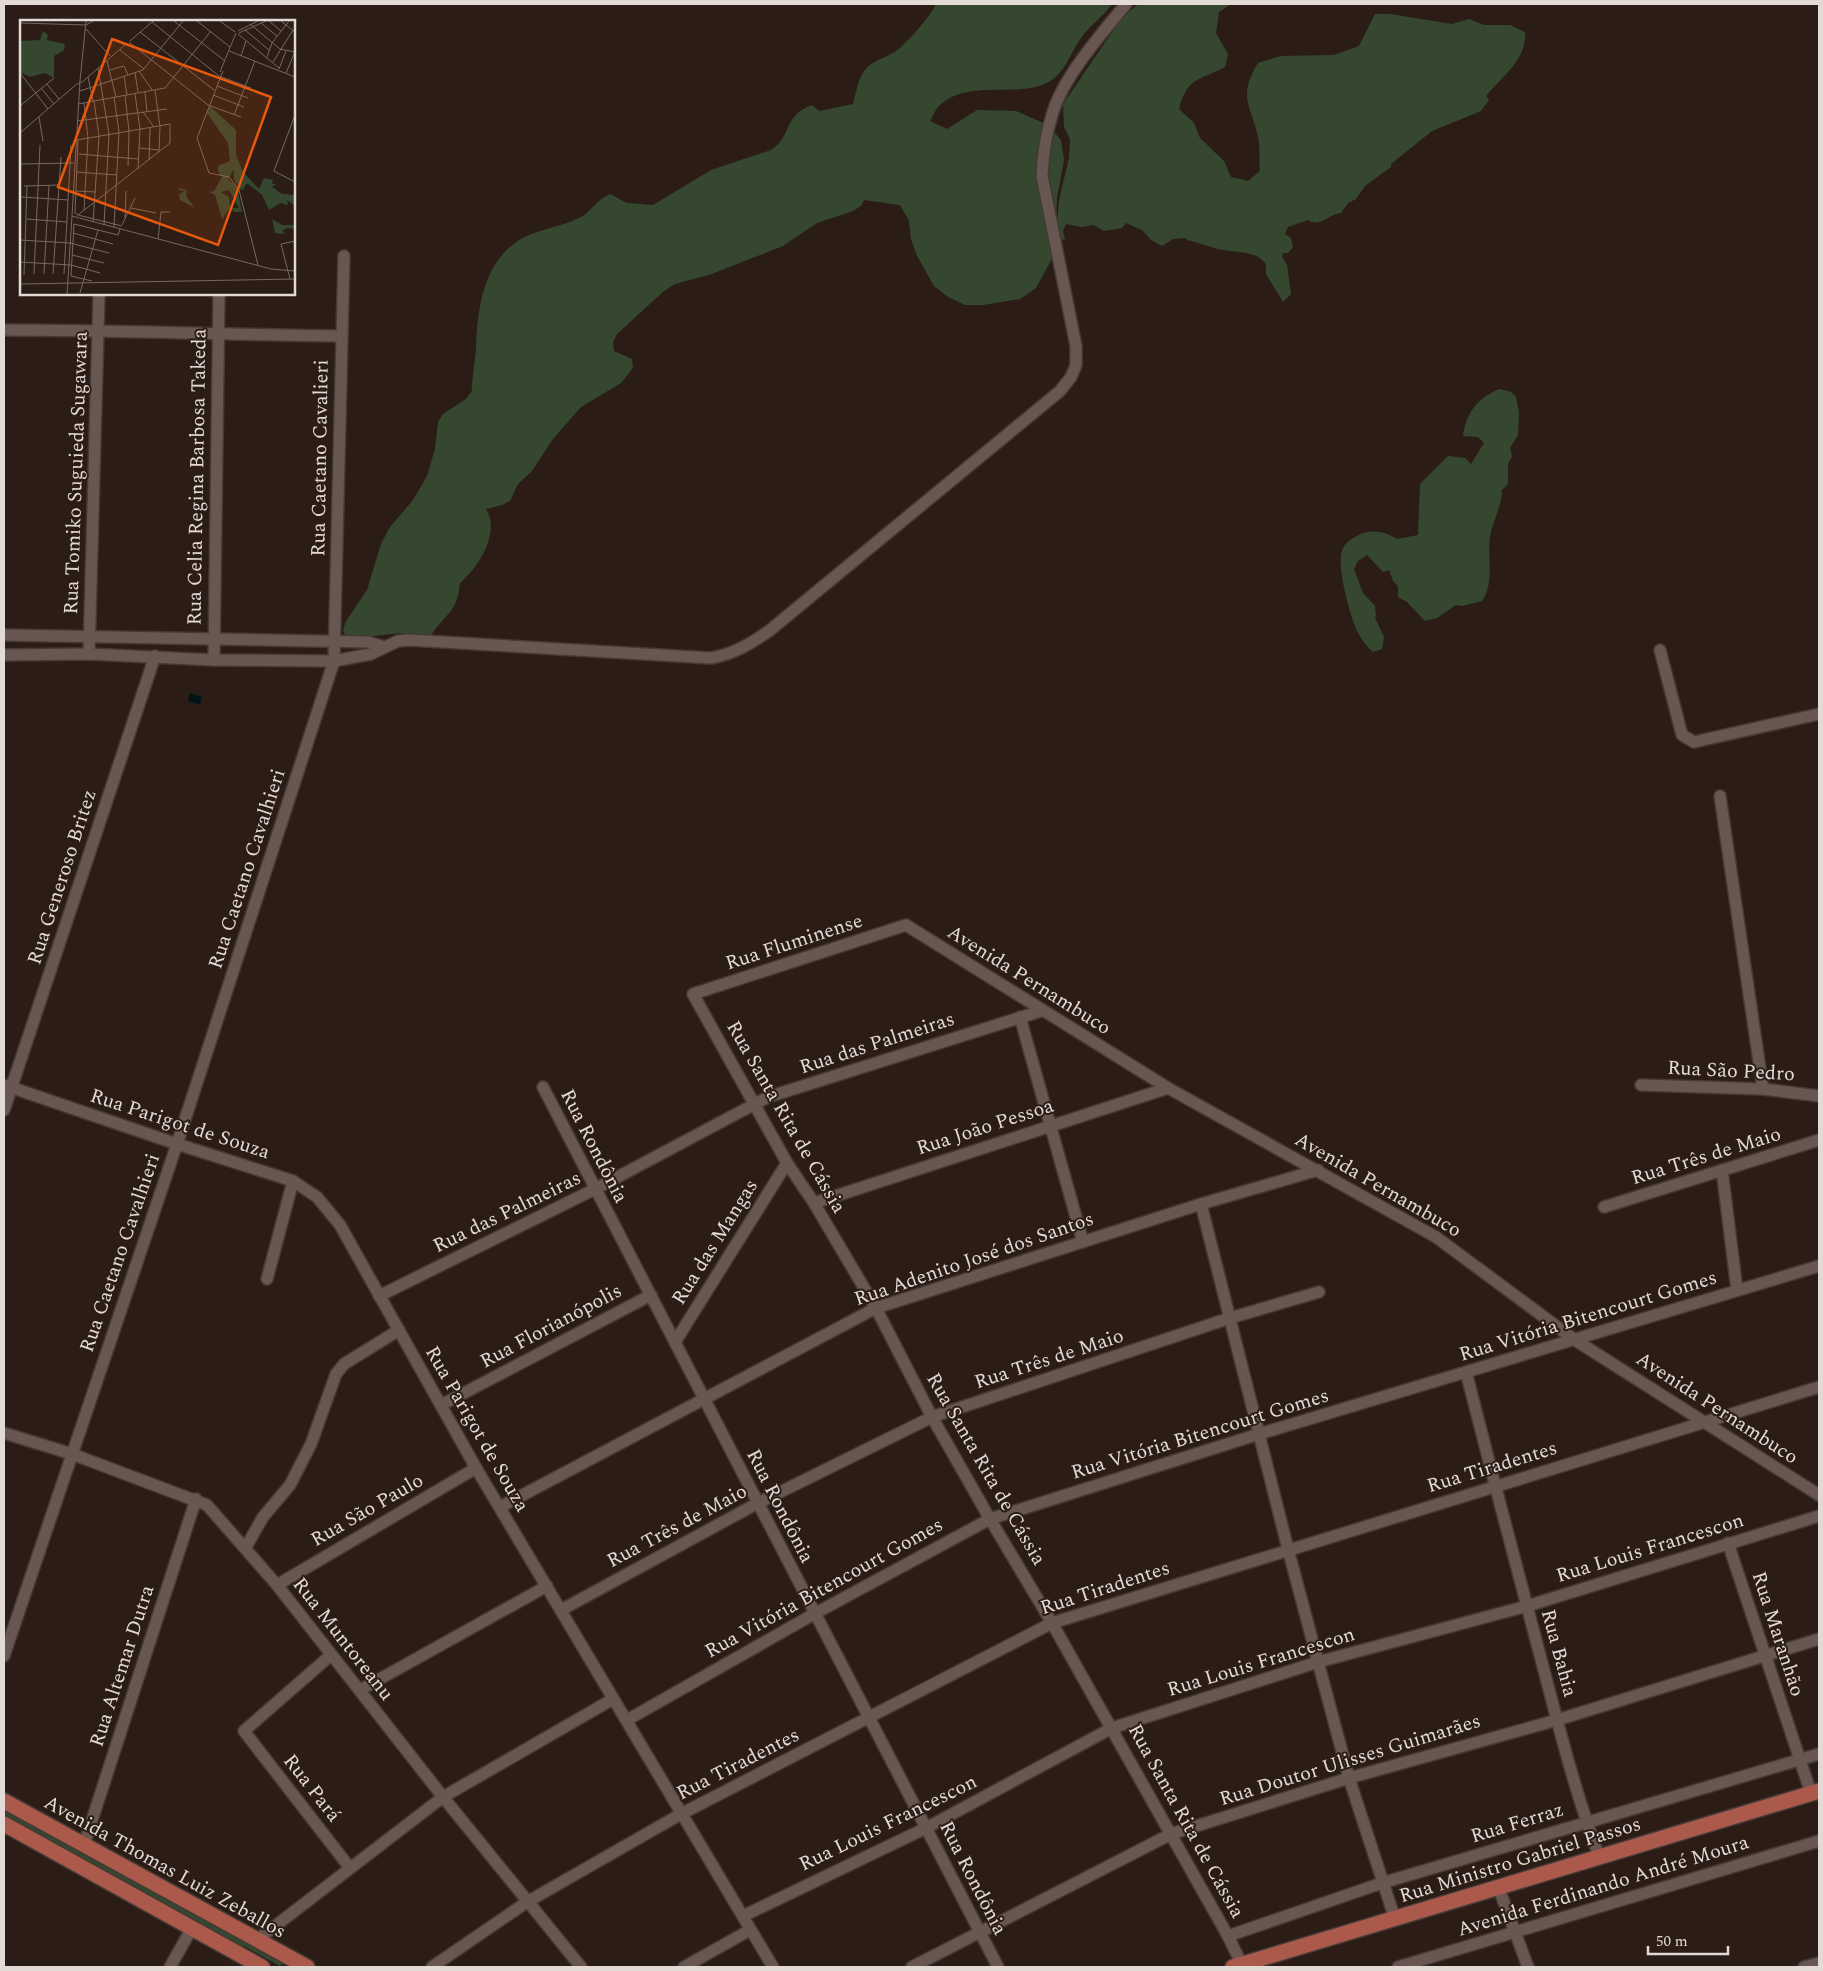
<svg xmlns="http://www.w3.org/2000/svg" width="1823" height="1971" font-family="Spectral,serif">
  <rect width="100%" height="100%" fill="#2b1d16"/>
  <g fill="#35482f">
    <path d="M 936,4 L 1112,4 C 1103,17 1090,25 1081,38 C 1071,52 1064,75 1047,83 C 1016,98 968,79 940,105 C 936,108 933,116 930,121 L 947,129 L 977,110 L 1016,111 L 1048,125 L 1061,140 L 1064,160 L 1057,198 L 1054,255 L 1036,288 L 1020,299 L 983,305 L 965,305 L 948,297 L 934,286 L 917,256 L 911,239 L 909,221 L 900,205 L 864,200 L 861,206 L 853,211 L 817,223 L 783,246 L 709,275 L 675,284 L 664,291 L 617,334 L 613,342 L 614,351 L 632,359 L 633,368 L 621,383 L 581,407 L 553,439 L 532,471 L 518,484 L 510,501 L 502,505 L 486,509 C 501,532 478,568 460,583 C 457,614 445,613 430,637 L 409,636 L 400,633 L 373,636 L 356,641 L 347,639 L 343,630 L 346,621 L 367,590 L 381,544 L 390,527 L 413,500 L 427,476 L 435,449 L 438,422 L 443,414 L 466,399 L 472,391 C 471,386 476,355 476,346 C 478,303 485,253 531,234 C 547,228 566,225 581,217 C 591,212 595,201 610,194 L 627,203 L 653,205 L 711,170 L 771,150 C 793,136 782,116 812,105 L 819,111 L 853,104 C 856,93 858,79 865,70 C 873,60 885,58 895,52 C 907,43 930,17 936,4 Z"/>
    <path d="M 1138,4 L 1231,4 L 1219,12 L 1216,33 L 1228,54 L 1225,67 C 1199,81 1187,77 1179,109 L 1194,123 L 1200,138 L 1224,161 L 1231,177 L 1248,181 L 1260,171 C 1259,160 1260,147 1258,136 C 1250,104 1238,96 1258,63 L 1281,56 L 1334,55 L 1359,46 L 1375,14 L 1390,14 L 1452,24 L 1469,19 L 1484,25 L 1510,25 L 1525,32 C 1527,60 1502,76 1486,96 L 1489,100 L 1481,111 L 1432,131 L 1391,164 L 1391,167 L 1365,186 L 1356,199 L 1348,203 L 1341,213 C 1329,214 1320,228 1308,220 L 1288,227 L 1285,234 L 1291,238 L 1293,247 L 1288,253 L 1283,253 L 1282,257 L 1287,265 L 1291,294 L 1283,302 L 1266,274 L 1266,264 C 1254,248 1231,254 1214,248 C 1204,245 1197,242 1187,240 L 1186,238 L 1173,239 L 1162,246 L 1151,240 L 1142,230 L 1126,223 L 1122,228 L 1104,231 L 1093,225 L 1082,227 L 1066,224 L 1063,231 L 1065,239 L 1060,241 L 1056,236 L 1059,200 L 1069,158 L 1070,139 L 1064,127 L 1063,104 L 1121,19 Z"/>
    <path d="M 1500,389 L 1511,392 L 1516,397 L 1519,412 L 1518,435 L 1510,448 L 1512,456 L 1508,464 L 1508,484 L 1502,490 C 1502,506 1493,520 1490,536 C 1487,558 1495,582 1482,601 L 1462,606 L 1456,605 L 1437,618 L 1425,621 L 1407,602 L 1398,597 L 1398,586 L 1393,581 L 1389,570 L 1383,572 L 1367,555 L 1358,561 L 1354,569 L 1363,593 L 1375,606 L 1376,616 L 1375,618 L 1384,637 L 1382,649 L 1373,652 C 1366,646 1361,639 1357,631 C 1350,614 1335,564 1343,548 C 1347,541 1354,537 1361,534 C 1375,529 1385,532 1397,539 L 1418,535 L 1420,484 L 1448,456 L 1465,458 L 1471,464 L 1484,443 L 1478,437 L 1463,436 C 1466,412 1479,397 1500,389 Z"/>
    <path d="M 4,1808 L 284,1963 L 280,1966 L 244,1946 L 238,1948 L 4,1818 Z"/>
  </g>
  <path fill="#001515" d="M 190,693 L 202,697 L 200,705 L 188,701 Z"/>
  <g fill="none" stroke-linecap="round" stroke-linejoin="round">
    <g stroke="#453935" stroke-width="14">
      <g id="minor">
        <path d="M 4,330 C 116,330 229,335 341,336"/>
        <path d="M 4,635 L 368,642 L 384,647"/>
        <path d="M 1660,650 L 1682,735 L 1694,742 L 1819,714"/>
        <path d="M 89,654 L 99,294"/>
        <path d="M 4,655 L 89,654 L 214,660 L 334,661 L 371,654 L 398,641 L 409,640 L 711,658 C 734,654 750,644 769,631 L 1060,391 L 1071,377 L 1076,365 L 1076,346 L 1042,176 C 1043,155 1046,133 1053,112 C 1064,76 1102,33 1126,4"/>
        <path d="M 214,660 L 219,294"/>
        <path d="M 1720,796 L 1763,1089"/>
        <path d="M 1020,1017 L 1083,1242"/>
        <path d="M 4,1085 L 177,1144 L 293,1181 L 317,1197 L 340,1225 L 476,1468 L 773,1967"/>
        <path d="M 1641,1085 L 1763,1089 L 1819,1096"/>
        <path d="M 543,1087 L 998,1967"/>
        <path d="M 4,1110 L 155,656"/>
        <path d="M 1722,1170 L 1737,1290"/>
        <path d="M 814,1203 L 1168,1088"/>
        <path d="M 1201,1204 L 1288,1549 L 1349,1778 L 1395,1919"/>
        <path d="M 1604,1207 L 1819,1140"/>
        <path d="M 267,1279 L 293,1181"/>
        <path d="M 379,1296 L 595,1189 L 768,1097 L 1041,1011"/>
        <path d="M 675,1342 L 787,1163"/>
        <path d="M 1466,1372 C 1489,1463 1513,1553 1537,1644 C 1556,1715 1573,1787 1599,1856"/>
        <path d="M 443,1404 L 651,1295"/>
        <path d="M 4,1433 L 72,1454 L 207,1505 L 277,1585 L 443,1797 L 581,1967"/>
        <path d="M 500,1507 L 876,1308 L 1201,1204 L 1318,1170"/>
        <path d="M 1728,1543 L 1811,1793"/>
        <path d="M 246,1547 L 263,1517 L 290,1485 L 311,1444 L 336,1374 L 344,1364 L 399,1330"/>
        <path d="M 277,1585 L 476,1468"/>
        <path d="M 561,1610 L 758,1503 L 932,1417 L 1230,1318 L 1319,1292"/>
        <path d="M 331,1655 L 244,1731 L 350,1868"/>
        <path d="M 4,1656 L 177,1144 L 334,661 L 344,256"/>
        <path d="M 360,1690 L 547,1586"/>
        <path d="M 627,1720 L 814,1614 L 990,1519 L 1259,1434 L 1819,1266"/>
        <path d="M 84,1845 L 196,1499"/>
        <path d="M 1499,1889 L 1528,1967"/>
        <path d="M 743,1916 L 926,1828 L 1112,1728 L 1318,1662 L 1527,1606 L 1819,1516"/>
        <path d="M 1228,1936 L 1382,1883 L 1819,1754"/>
        <path d="M 257,1940 L 443,1797 L 613,1699"/>
        <path d="M 1242,1965 L 1228,1936 L 1052,1623 L 990,1519 L 932,1417 L 876,1308 L 814,1203 L 787,1163 L 693,994 L 906,925 L 1168,1088 L 1436,1237 L 1575,1340 L 1819,1495"/>
        <path d="M 170,1967 L 192,1928"/>
        <path d="M 432,1967 L 527,1902 L 681,1814 L 1052,1623 L 1819,1387"/>
        <path d="M 684,1967 L 750,1930"/>
        <path d="M 912,1967 L 1171,1834 L 1349,1778 L 1557,1720 L 1819,1639"/>
        <path d="M 1398,1967 L 1819,1841"/>
        <path d="M 1804,1967 L 1819,1963"/>
      </g>
    </g>
    <g stroke="#453935" stroke-width="18">
      <g id="major">
        <path d="M 4,1801 L 307,1967"/>
        <path d="M 4,1824 L 262,1967"/>
        <path d="M 1233,1967 C 1429,1910 1623,1848 1819,1791"/>
      </g>
    </g>
    <use href="#minor" stroke="#685750" stroke-width="11"/>
    <use href="#major" stroke="#ab594a" stroke-width="15"/>
  </g>
  <g text-anchor="middle" dominant-baseline="central" stroke-width="4" stroke-linejoin="round" paint-order="stroke">
    <g font-size="20" fill="#e3d9d5" stroke="#2b1d16">
      <text transform="translate(320 458) rotate(-89)">Rua Caetano Cavalieri</text>
      <text transform="translate(76 473) rotate(-88)">Rua Tomiko Suguieda Sugawara</text>
      <text transform="translate(197 477) rotate(-89)">Rua Celia Regina Barbosa Takeda</text>
      <text transform="translate(247 869) rotate(-72)">Rua Caetano Cavalhieri</text>
      <text transform="translate(62 877) rotate(-72)">Rua Generoso Britez</text>
      <text transform="translate(794 942) rotate(-18)">Rua Fluminense</text>
      <text transform="translate(1029 980) rotate(32)">Avenida Pernambuco</text>
      <text transform="translate(877 1043) rotate(-18)">Rua das Palmeiras</text>
      <text transform="translate(1731 1071) rotate(3)">Rua São Pedro</text>
      <text transform="translate(786 1117) rotate(60)">Rua Santa Rita de Cássia</text>
      <text transform="translate(180 1124) rotate(18)">Rua Parigot de Souza</text>
      <text transform="translate(985 1127) rotate(-18)">Rua João Pessoa</text>
      <text transform="translate(594 1146) rotate(63)">Rua Rondônia</text>
      <text transform="translate(1706 1156) rotate(-17)">Rua Três de Maio</text>
      <text transform="translate(1378 1185) rotate(30)">Avenida Pernambuco</text>
      <text transform="translate(507 1212) rotate(-26)">Rua das Palmeiras</text>
      <text transform="translate(715 1242) rotate(-58)">Rua das Mangas</text>
      <text transform="translate(120 1253) rotate(-71)">Rua Caetano Cavalhieri</text>
      <text transform="translate(974 1259) rotate(-19)">Rua Adenito José dos Santos</text>
      <text transform="translate(1588 1316) rotate(-17)">Rua Vitória Bitencourt Gomes</text>
      <text transform="translate(551 1326) rotate(-28)">Rua Florianópolis</text>
      <text transform="translate(1049 1359) rotate(-18)">Rua Três de Maio</text>
      <text transform="translate(1717 1408) rotate(33)">Avenida Pernambuco</text>
      <text transform="translate(477 1429) rotate(60)">Rua Parigot de Souza</text>
      <text transform="translate(1200 1434) rotate(-17)">Rua Vitória Bitencourt Gomes</text>
      <text transform="translate(1492 1467) rotate(-17)">Rua Tiradentes</text>
      <text transform="translate(986 1469) rotate(60)">Rua Santa Rita de Cássia</text>
      <text transform="translate(780 1506) rotate(63)">Rua Rondônia</text>
      <text transform="translate(367 1510) rotate(-30)">Rua São Paulo</text>
      <text transform="translate(677 1526) rotate(-28)">Rua Três de Maio</text>
      <text transform="translate(1650 1548) rotate(-17)">Rua Louis Francescon</text>
      <text transform="translate(824 1588) rotate(-29)">Rua Vitória Bitencourt Gomes</text>
      <text transform="translate(1105 1588) rotate(-18)">Rua Tiradentes</text>
      <text transform="translate(1778 1634) rotate(72)">Rua Maranhão</text>
      <text transform="translate(343 1639) rotate(52)">Rua Muntoreanu</text>
      <text transform="translate(1559 1653) rotate(75)">Rua Bahia</text>
      <text transform="translate(1261 1662) rotate(-17)">Rua Louis Francescon</text>
      <text transform="translate(122 1666) rotate(-72)">Rua Altemar Dutra</text>
      <text transform="translate(1350 1760) rotate(-17)">Rua Doutor Ulisses Guimarães</text>
      <text transform="translate(738 1764) rotate(-27)">Rua Tiradentes</text>
      <text transform="translate(312 1788) rotate(52)">Rua Pará</text>
      <text transform="translate(1186 1821) rotate(61)">Rua Santa Rita de Cássia</text>
      <text transform="translate(888 1823) rotate(-26)">Rua Louis Francescon</text>
      <text transform="translate(1517 1823) rotate(-17)">Rua Ferraz</text>
      <text transform="translate(1520 1860) rotate(-17)">Rua Ministro Gabriel Passos</text>
      <text transform="translate(165 1867) rotate(29)">Avenida Thomas Luiz Zeballos</text>
      <text transform="translate(973 1878) rotate(63)">Rua Rondônia</text>
      <text transform="translate(1603 1886) rotate(-17)">Avenida Ferdinando André Moura</text>
    </g>
  </g>
  <g transform="translate(20 20)">
    <rect width="275" height="275" fill="#2b1d16"/>
    <path d="M 23,11 L 28,15 L 27,20 L 45,24 L 44,30 L 34,36 L 34,58 L 25,53 L 10,57 L 0,52 L 0,21 L 20,20 ZM 190,86 L 216,110 L 216,135 L 223,152 L 239,169 L 244,158 L 253,160 L 252,164 L 256,164 L 252,167 L 262,174 L 275,175 L 275,186 L 267,180 L 268,185 L 260,183 L 249,190 L 242,175 L 227,163 L 223,170 L 220,169 L 214,160 L 214,149 L 208,159 L 217,167 L 222,192 L 213,192 L 212,188 L 219,188 L 209,170 L 201,172 L 209,177 L 210,188 L 202,199 L 195,175 L 189,172 L 194,171 L 202,157 L 198,152 L 198,146 L 210,141 L 208,123 L 187,93 ZM 160,168 L 167,170 L 166,176 L 175,188 L 160,180 L 159,174 L 166,171 L 158,170 ZM 252,199 L 262,205 L 275,205 L 275,209 L 267,208 L 262,211 L 265,214 L 255,213 Z" fill="#35482f"/>
    <path fill="none" stroke="#756862" stroke-width="1" d="M 154,1 L 205,41M 177,1 L 210,27M 200,1 L 215,12M 249,1 L 261,11M 261,1 L 275,12M 132,2 L 199,56 L 231,68M 0,3 L 66,5 L 73,1M 241,3 L 257,16M 230,4 L 260,29 L 275,32M 66,9 L 90,36M 225,10 L 249,30M 218,11 L 238,1M 120,12 L 194,70M 219,13 L 246,1M 218,14 L 259,48M 110,21 L 133,1M 109,22 L 188,85 L 221,97M 100,30 L 124,49M 209,31 L 275,57M 221,36 L 226,21M 247,37 L 252,23 L 269,1M 87,41 L 96,77M 253,42 L 273,10M 78,48 L 89,114 L 84,205M 259,49 L 266,31M 90,50 L 104,46 L 108,55M 119,51 L 132,70M 203,51 L 177,118 L 189,153 L 209,157 L 219,170 L 238,245M 200,52 L 216,13M 0,53 L 28,89M 115,53 L 118,72M 266,53 L 275,32M 104,56 L 107,75M 68,57 L 73,81M 60,61 L 66,1M 61,63 L 107,23M 27,64 L 39,79M 59,65 L 60,61 L 52,196 L 251,249 L 275,251M 197,66 L 228,78M 21,68 L 34,84M 135,70 L 140,107 L 139,132M 60,71 L 123,50 L 163,1M 125,72 L 127,92M 115,74 L 120,109 L 118,149M 105,75 L 109,111 L 108,146M 193,75 L 224,87M 94,77 L 99,112 L 94,207M 64,83 L 68,118 L 64,190M 58,84 L 145,68 L 191,11M 0,86 L 34,58M 123,92 L 134,107M 214,95 L 235,41M 275,95 L 254,151 L 275,162M 19,97 L 23,121M 57,101 L 147,89M 0,113 L 58,63M 57,120 L 150,104 L 150,123 L 58,195M 119,128 L 139,130M 59,134 L 118,139M 129,140 L 130,108M 0,144 L 54,143M 56,152 L 97,155M 4,166 L 39,165M 55,171 L 76,172M 2,177 L 48,180M 111,188 L 136,193M 58,195 L 55,193 L 58,120M 58,195 L 102,206M 105,198 L 106,171M 7,199 L 47,202M 73,202 L 79,116 L 74,81M 102,205 L 115,178M 53,213 L 93,224M 138,219 L 141,192 L 150,192M 0,220 L 50,223 L 89,233M 52,235 L 84,243M 0,242 L 51,245 L 80,253M 14,254 L 20,125M 24,254 L 29,165M 33,254 L 41,137M 44,254 L 51,125M 4,255 L 7,166M 270,259 L 261,224 L 275,221M 72,261 L 51,256 L 54,204 L 98,215 L 100,209M 0,264 L 275,259M 60,273 L 78,210M 47,274 L 52,196"/>
    <path fill="#e8590c" fill-opacity="0.15" stroke="#e8590c" stroke-width="2.5" d="M 92,19 L 251,77 L 198,225 L 38,167 Z"/>
    <rect width="275" height="275" fill="none" stroke="#e3d9d5" stroke-width="2.5"/>
  </g>
  <rect width="1823" height="1971" fill="none" stroke="#e3d9d5" stroke-width="10"/>
  <path d="M1648 1946v8h80v-8" fill="none" stroke="#e3d9d5" stroke-width="2.5"/>
  <text x="1656" y="1946" font-size="15" fill="#e3d9d5" stroke="#2b1d16" stroke-width="4" paint-order="stroke">50 m</text>
</svg>
